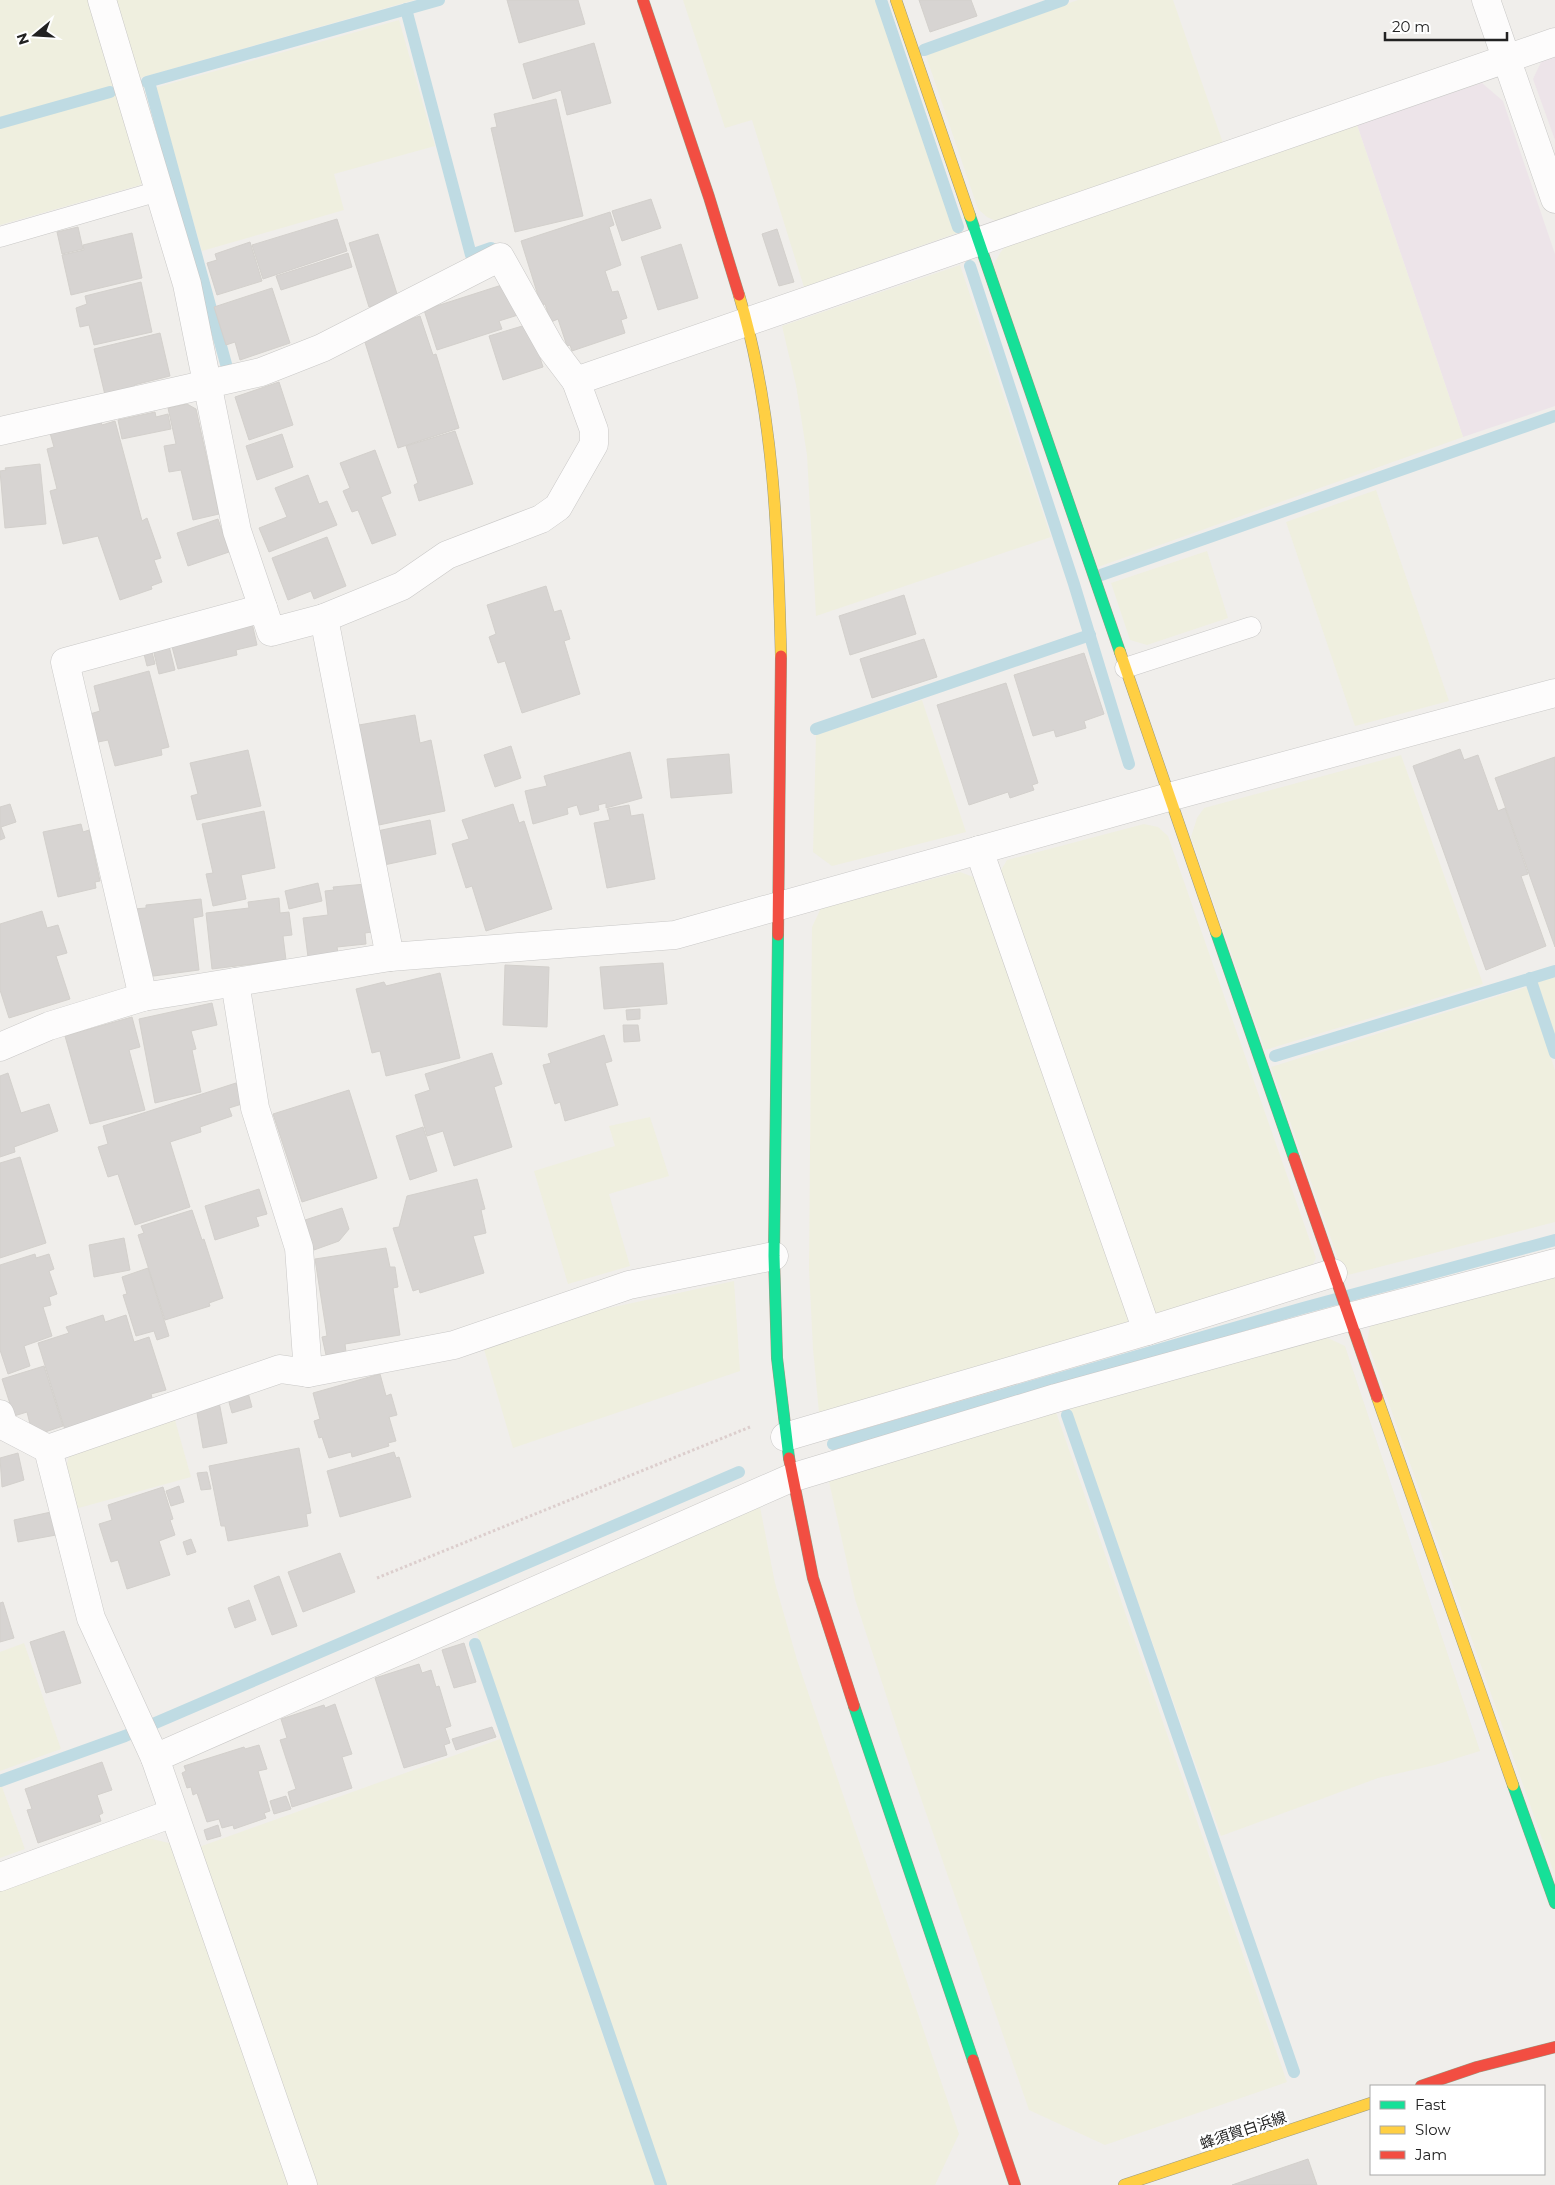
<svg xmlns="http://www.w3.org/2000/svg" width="1555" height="2185" font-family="Montserrat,'Noto Sans JP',sans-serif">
  <rect width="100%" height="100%" fill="#f0eeeb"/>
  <g fill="#ede4e9">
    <path d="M 1555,54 L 1555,140 L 1533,79 L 1543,58 Z"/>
    <path d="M 1482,83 L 1503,101 L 1555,254 L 1555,406 L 1463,437 L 1357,125 Z"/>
  </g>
  <g fill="#efefdf">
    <path d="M 0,0 L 92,0 L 117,85 L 0,118 Z"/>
    <path d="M 112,0 L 414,0 L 136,79 Z"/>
    <path d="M 683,0 L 875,0 L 957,233 L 804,287 L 752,120 L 725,128 Z"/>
    <path d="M 1078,0 L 1173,0 L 1223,143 L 996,221 L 987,217 L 978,209 L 925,53 Z"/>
    <path d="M 399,20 L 435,146 L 334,174 L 344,210 L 202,251 L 154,88 Z"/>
    <path d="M 121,93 L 145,180 L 140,185 L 0,225 L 0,127 Z"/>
    <path d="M 1357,125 L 1463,437 L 1098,567 L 993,266 L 1000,253 L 1008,243 Z"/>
    <path d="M 960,265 L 1051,537 L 816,616 L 807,455 L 796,385 L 782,326 Z"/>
    <path d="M 1376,490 L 1449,701 L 1355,726 L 1286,522 Z"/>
    <path d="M 1207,551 L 1228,618 L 1147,645 L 1130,640 L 1111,583 Z"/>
    <path d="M 922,700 L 966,832 L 832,866 L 813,852 L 816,735 Z"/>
    <path d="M 1401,755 L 1483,984 L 1265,1050 L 1191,837 L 1197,818 L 1204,808 Z"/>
    <path d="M 1144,824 L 1158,827 L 1168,836 L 1316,1258 L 1309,1272 L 1154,1320 L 1000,882 L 1001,870 L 1007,860 Z"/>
    <path d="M 960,872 L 976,878 L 1134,1326 L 819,1413 L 813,1349 L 809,1269 L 812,927 L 821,908 Z"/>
    <path d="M 1555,976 L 1555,1041 L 1536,982 Z"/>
    <path d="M 1527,987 L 1555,1070 L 1555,1222 L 1344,1276 L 1271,1067 Z"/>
    <path d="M 650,1117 L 669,1176 L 609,1194 L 630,1266 L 568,1284 L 534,1171 L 615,1146 L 609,1126 Z"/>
    <path d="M 1555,1271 L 1555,1876 L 1367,1341 L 1372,1318 Z"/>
    <path d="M 734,1281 L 740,1371 L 513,1448 L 483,1346 L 572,1316 Z"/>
    <path d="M 1317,1333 L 1345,1346 L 1480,1751 L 1435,1765 L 1378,1778 L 1221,1836 L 1068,1405 Z"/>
    <path d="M 1055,1409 L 1287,2082 L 1105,2145 L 1029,2110 L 899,1735 L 855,1599 L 828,1477 Z"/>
    <path d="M 173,1413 L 191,1477 L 75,1509 L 65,1472 L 69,1456 Z"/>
    <path d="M 760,1507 L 775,1583 L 797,1660 L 959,2134 L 935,2185 L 666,2185 L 476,1630 Z"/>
    <path d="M 24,1643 L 61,1749 L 0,1771 L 0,1652 Z"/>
    <path d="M 500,1739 L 655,2185 L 313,2185 L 199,1847 Z"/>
    <path d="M 0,1787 L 2,1787 L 25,1849 L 0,1858 Z"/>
    <path d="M 142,1839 L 152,1839 L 169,1843 L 176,1850 L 293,2185 L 0,2185 L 0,1890 Z"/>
  </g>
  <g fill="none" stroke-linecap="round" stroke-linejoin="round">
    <g stroke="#bfdbe3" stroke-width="12">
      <path d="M 881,0 L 958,227"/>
      <path d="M 406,9 L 471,255 L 491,248"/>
      <path d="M 924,50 L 1063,0"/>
      <path d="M 147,82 L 439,0"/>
      <path d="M 149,82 L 226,364"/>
      <path d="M 0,123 L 110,92"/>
      <path d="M 970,266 L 1074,584 L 1129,764"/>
      <path d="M 1101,575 L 1555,416"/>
      <path d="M 816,729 L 1090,635"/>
      <path d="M 1530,978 L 1555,1053"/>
      <path d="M 1275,1056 L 1555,971"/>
      <path d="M 1067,1415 L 1294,2072"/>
      <path d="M 833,1444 L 1303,1308 L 1555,1240"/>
      <path d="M 475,1644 L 661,2185"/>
      <path d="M 0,1781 L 125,1736 L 739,1472"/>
    </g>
  </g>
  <g fill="#d7d4d2" stroke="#d3d0cc">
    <path d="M 507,0 L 578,0 L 585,24 L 519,43 Z"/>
    <path d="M 919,0 L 971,0 L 977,16 L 930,32 Z"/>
    <path d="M 594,43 L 611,103 L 567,115 L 561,90 L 533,99 L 523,64 Z"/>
    <path d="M 556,99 L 583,216 L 515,232 L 491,128 L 497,127 L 494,114 Z"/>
    <path d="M 651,199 L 661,228 L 622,241 L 612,211 Z"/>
    <path d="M 610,212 L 614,225 L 609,227 L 621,265 L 605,271 L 612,292 L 618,291 L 627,318 L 621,320 L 625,333 L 572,351 L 570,345 L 567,346 L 558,319 L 551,322 L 545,304 L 541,305 L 521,241 Z"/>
    <path d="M 337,219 L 347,251 L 263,279 L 252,245 Z"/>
    <path d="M 78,227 L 83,249 L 62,254 L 57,232 Z"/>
    <path d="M 777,229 L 794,282 L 779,286 L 762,234 Z"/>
    <path d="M 132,233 L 142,278 L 71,295 L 62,255 L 84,250 L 83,245 Z"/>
    <path d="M 378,234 L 398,297 L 369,307 L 349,243 Z"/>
    <path d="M 250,242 L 262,281 L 217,295 L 207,263 L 217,260 L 215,254 Z"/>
    <path d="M 681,244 L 698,298 L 658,310 L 641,257 Z"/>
    <path d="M 348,253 L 352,267 L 281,290 L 276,276 Z"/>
    <path d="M 141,282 L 152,332 L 94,345 L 89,325 L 80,327 L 76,308 L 87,304 L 85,296 Z"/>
    <path d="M 508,283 L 518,315 L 499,321 L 502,329 L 437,350 L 424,310 Z"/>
    <path d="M 272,288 L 290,343 L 240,360 L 235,342 L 226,345 L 214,307 Z"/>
    <path d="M 420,316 L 433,355 L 436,354 L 459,428 L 398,448 L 364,339 L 387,332 L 386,327 Z"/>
    <path d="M 529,324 L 543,367 L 503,380 L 489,336 Z"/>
    <path d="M 160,333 L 170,376 L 134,385 L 135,388 L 105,395 L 94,349 Z"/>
    <path d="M 279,382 L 293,425 L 249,440 L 235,397 Z"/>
    <path d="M 187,404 L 196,409 L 219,514 L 193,520 L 181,470 L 169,472 L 164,446 L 176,444 L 168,408 Z"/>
    <path d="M 155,412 L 156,417 L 168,414 L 171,429 L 122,439 L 118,420 Z"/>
    <path d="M 100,419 L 102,425 L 115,421 L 142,521 L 147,518 L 161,558 L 154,560 L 162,582 L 151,586 L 152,589 L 120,600 L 98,536 L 63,544 L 50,491 L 57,489 L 47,449 L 54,447 L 50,433 Z"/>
    <path d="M 455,431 L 473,484 L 419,501 L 414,485 L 418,483 L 406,446 Z"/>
    <path d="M 282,434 L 293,467 L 257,480 L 246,446 Z"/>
    <path d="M 375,450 L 391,493 L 381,497 L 396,535 L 372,544 L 358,510 L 352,512 L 343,491 L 350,488 L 340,463 Z"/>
    <path d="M 40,464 L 46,524 L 5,528 L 0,471 L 6,470 L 5,468 Z"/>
    <path d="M 308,475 L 319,504 L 327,501 L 337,525 L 269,552 L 259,528 L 287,517 L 275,488 Z"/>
    <path d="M 218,519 L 229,552 L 188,566 L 177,533 Z"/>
    <path d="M 327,537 L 346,586 L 314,599 L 311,591 L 288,600 L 272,558 Z"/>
    <path d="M 546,586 L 554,612 L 561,610 L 570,639 L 564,641 L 580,694 L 522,713 L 505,661 L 498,663 L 489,637 L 496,634 L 487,605 Z"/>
    <path d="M 904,595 L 916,634 L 850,655 L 839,616 Z"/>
    <path d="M 252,623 L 257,645 L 236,650 L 237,655 L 178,669 L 171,643 Z"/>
    <path d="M 924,639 L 937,677 L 872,698 L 860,659 Z"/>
    <path d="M 169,646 L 175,670 L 159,674 L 153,649 Z"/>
    <path d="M 152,652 L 155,664 L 147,666 L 144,654 Z"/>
    <path d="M 1084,653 L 1104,714 L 1084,721 L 1086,728 L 1056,737 L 1054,730 L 1033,736 L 1014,675 Z"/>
    <path d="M 149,671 L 169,747 L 161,749 L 162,755 L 115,766 L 108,740 L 98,742 L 90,714 L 100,711 L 94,686 Z"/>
    <path d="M 1006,683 L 1038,783 L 1032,785 L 1034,790 L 1010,798 L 1008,792 L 969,805 L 937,705 Z"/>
    <path d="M 415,715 L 420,743 L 431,740 L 445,811 L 379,825 L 359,725 Z"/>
    <path d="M 511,746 L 521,778 L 495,787 L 484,755 Z"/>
    <path d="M 1460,749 L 1464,760 L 1478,755 L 1498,811 L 1505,808 L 1528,874 L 1521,876 L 1546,946 L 1486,970 L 1413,766 Z"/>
    <path d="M 248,750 L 261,806 L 197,820 L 191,796 L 198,794 L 190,763 Z"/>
    <path d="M 630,752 L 642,798 L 606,808 L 606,803 L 598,805 L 599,810 L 580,815 L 577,805 L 567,808 L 568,814 L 533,824 L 525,791 L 547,786 L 544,776 Z"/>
    <path d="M 729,754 L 732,793 L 671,798 L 667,759 Z"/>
    <path d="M 1555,757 L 1555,947 L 1495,778 Z"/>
    <path d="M 10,804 L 16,822 L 1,827 L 5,838 L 0,840 L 0,807 Z"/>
    <path d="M 513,804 L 519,823 L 524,821 L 552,909 L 486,931 L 472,886 L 466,888 L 452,844 L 469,839 L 462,820 Z"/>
    <path d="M 629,805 L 631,816 L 643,814 L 655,879 L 607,888 L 594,823 L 610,820 L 607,809 Z"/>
    <path d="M 264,811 L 275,868 L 241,875 L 246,899 L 213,906 L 206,874 L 213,873 L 202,824 Z"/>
    <path d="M 430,820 L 436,854 L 384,865 L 377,831 Z"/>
    <path d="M 81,824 L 83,832 L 89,830 L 100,881 L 95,882 L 96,888 L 58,897 L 43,832 Z"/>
    <path d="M 318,883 L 322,901 L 289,909 L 285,891 Z"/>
    <path d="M 366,884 L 372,932 L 365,933 L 366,944 L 337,947 L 338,953 L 308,957 L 303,918 L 328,915 L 325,891 L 334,890 L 333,887 Z"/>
    <path d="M 279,898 L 280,913 L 289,912 L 292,935 L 283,936 L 286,960 L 212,969 L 206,913 L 249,908 L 248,902 Z"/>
    <path d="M 201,899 L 203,916 L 193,918 L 199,970 L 146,977 L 134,909 L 146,908 L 146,905 Z"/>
    <path d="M 42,911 L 47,928 L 58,925 L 67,953 L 56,956 L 70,999 L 9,1018 L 0,990 L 0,924 Z"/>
    <path d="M 663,963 L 667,1004 L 604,1009 L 600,967 Z"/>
    <path d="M 505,965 L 549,967 L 547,1027 L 503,1025 Z"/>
    <path d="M 440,973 L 460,1058 L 386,1076 L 380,1051 L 372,1053 L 356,989 L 384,982 L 386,986 Z"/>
    <path d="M 212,1003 L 217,1025 L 191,1031 L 196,1049 L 192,1050 L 201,1092 L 155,1103 L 139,1019 Z"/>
    <path d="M 640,1009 L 640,1019 L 627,1020 L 626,1010 Z"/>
    <path d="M 132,1017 L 140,1047 L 129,1050 L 145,1110 L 90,1124 L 65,1036 Z"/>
    <path d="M 623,1025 L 638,1025 L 640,1041 L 624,1042 Z"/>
    <path d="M 604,1035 L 612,1061 L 605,1063 L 618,1105 L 565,1121 L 560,1102 L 555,1104 L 543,1065 L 551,1063 L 548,1054 Z"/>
    <path d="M 492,1053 L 502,1084 L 494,1087 L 512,1147 L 454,1166 L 443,1131 L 427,1136 L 415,1095 L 430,1090 L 425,1074 Z"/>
    <path d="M 8,1073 L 21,1113 L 49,1104 L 58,1131 L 14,1147 L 15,1152 L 0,1157 L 0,1076 Z"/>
    <path d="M 236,1083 L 242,1104 L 229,1108 L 232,1116 L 200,1127 L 201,1132 L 170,1142 L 190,1207 L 135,1225 L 118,1174 L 108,1177 L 98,1147 L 108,1144 L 103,1126 Z"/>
    <path d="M 349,1090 L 377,1178 L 302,1202 L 273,1114 Z"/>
    <path d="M 423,1127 L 437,1171 L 410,1180 L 396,1136 Z"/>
    <path d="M 20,1157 L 46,1243 L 0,1258 L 0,1163 Z"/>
    <path d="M 477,1179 L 485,1209 L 481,1210 L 486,1233 L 473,1236 L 484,1273 L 420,1293 L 419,1289 L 413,1291 L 393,1228 L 399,1227 L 407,1196 Z"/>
    <path d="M 259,1189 L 267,1214 L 256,1217 L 259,1226 L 215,1240 L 205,1206 Z"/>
    <path d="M 342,1208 L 349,1229 L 339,1241 L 314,1250 L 305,1220 Z"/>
    <path d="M 192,1210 L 202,1240 L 204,1239 L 223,1298 L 209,1303 L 210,1306 L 165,1320 L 138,1235 L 144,1233 L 141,1226 Z"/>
    <path d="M 124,1238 L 130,1270 L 94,1277 L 89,1245 Z"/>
    <path d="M 386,1248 L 390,1267 L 395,1267 L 398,1287 L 393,1288 L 400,1335 L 345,1344 L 346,1352 L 326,1355 L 322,1337 L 327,1336 L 315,1259 Z"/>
    <path d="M 35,1254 L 36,1258 L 49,1254 L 54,1269 L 49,1271 L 57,1294 L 49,1297 L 51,1305 L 43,1307 L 52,1336 L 24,1346 L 30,1366 L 8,1374 L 0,1350 L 0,1265 Z"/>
    <path d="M 148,1268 L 169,1336 L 157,1340 L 154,1331 L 136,1336 L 123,1295 L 127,1294 L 122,1277 Z"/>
    <path d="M 103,1315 L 105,1322 L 126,1315 L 134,1342 L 149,1337 L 166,1390 L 151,1394 L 153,1402 L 65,1430 L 38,1343 L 69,1333 L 66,1327 Z"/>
    <path d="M 44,1366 L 63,1426 L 33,1436 L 27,1412 L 14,1416 L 2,1379 Z"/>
    <path d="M 380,1374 L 386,1396 L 391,1394 L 397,1415 L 389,1417 L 396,1441 L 388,1443 L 389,1446 L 352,1457 L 351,1452 L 329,1458 L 322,1437 L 319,1438 L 314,1421 L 320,1419 L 313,1393 Z"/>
    <path d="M 247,1389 L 252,1407 L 232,1413 L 227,1395 Z"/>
    <path d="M 219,1402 L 227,1443 L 203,1448 L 196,1407 Z"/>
    <path d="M 299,1448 L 311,1513 L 306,1514 L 308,1526 L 228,1541 L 225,1526 L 221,1526 L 209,1466 Z"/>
    <path d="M 394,1452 L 396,1458 L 399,1457 L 411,1497 L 340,1517 L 327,1471 Z"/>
    <path d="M 18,1453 L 24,1480 L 2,1487 L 0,1458 Z"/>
    <path d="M 207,1472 L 211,1489 L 201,1490 L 197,1473 Z"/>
    <path d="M 179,1486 L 184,1502 L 171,1506 L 166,1491 Z"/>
    <path d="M 163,1487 L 173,1519 L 170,1520 L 175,1535 L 159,1541 L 170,1575 L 127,1589 L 118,1560 L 111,1562 L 99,1524 L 112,1520 L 108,1505 Z"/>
    <path d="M 51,1512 L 56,1535 L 18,1542 L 14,1520 Z"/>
    <path d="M 191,1539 L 196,1552 L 187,1555 L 183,1542 Z"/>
    <path d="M 340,1553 L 355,1592 L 303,1612 L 288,1572 Z"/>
    <path d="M 279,1576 L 297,1626 L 272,1635 L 254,1586 Z"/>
    <path d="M 249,1600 L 256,1620 L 235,1628 L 228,1608 Z"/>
    <path d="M 3,1602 L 14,1638 L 0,1642 L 0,1603 Z"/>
    <path d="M 64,1631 L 81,1683 L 46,1693 L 30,1642 Z"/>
    <path d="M 464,1643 L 476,1682 L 454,1688 L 442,1650 Z"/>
    <path d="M 419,1664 L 422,1673 L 431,1670 L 436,1687 L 439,1686 L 451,1726 L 445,1728 L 450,1743 L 444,1745 L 447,1755 L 404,1768 L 375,1678 Z"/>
    <path d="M 335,1704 L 352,1754 L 342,1757 L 352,1788 L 292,1807 L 288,1792 L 296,1789 L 280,1740 L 287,1738 L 281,1719 L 324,1705 L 325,1708 Z"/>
    <path d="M 492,1727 L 496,1737 L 456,1750 L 452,1739 Z"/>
    <path d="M 259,1745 L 267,1769 L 258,1771 L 270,1811 L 264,1813 L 266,1818 L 234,1829 L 233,1825 L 222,1828 L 219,1819 L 207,1822 L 197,1793 L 193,1795 L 191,1787 L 187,1788 L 182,1773 L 186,1771 L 184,1766 L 244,1747 L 245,1749 Z"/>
    <path d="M 102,1762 L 112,1790 L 97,1795 L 103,1813 L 99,1815 L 101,1821 L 38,1843 L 27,1810 L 32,1809 L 25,1789 Z"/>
    <path d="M 286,1796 L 291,1809 L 274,1814 L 270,1801 Z"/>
    <path d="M 218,1825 L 221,1836 L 207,1840 L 204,1830 Z"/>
    <path d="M 1308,2159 L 1317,2185 L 1232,2185 Z"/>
  </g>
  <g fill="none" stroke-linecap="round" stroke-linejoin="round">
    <g stroke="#c9c8c7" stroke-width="21">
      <g id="lane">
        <path d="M 0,237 L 159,191"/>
        <path d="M 1125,668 L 1251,627"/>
      </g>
    </g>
    <g stroke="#c9c8c7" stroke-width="29">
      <g id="street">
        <path d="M 102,0 L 187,284 L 237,531 L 263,608 L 65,662 L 143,997"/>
        <path d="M 1486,0 L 1555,199"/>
        <path d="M 0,431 L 261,372 L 322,348 L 500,257 L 551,348 L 576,381"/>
        <path d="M 263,608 L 271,632 L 324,618 L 402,586 L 447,555 L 541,519 L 558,507 L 594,444 L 594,430 L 576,381 L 1555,42"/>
        <path d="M 324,618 L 390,957"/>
        <path d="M 979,850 L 1147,1331"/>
        <path d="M 235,982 L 255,1108 L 299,1248 L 308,1373 L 454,1345 L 629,1285 L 774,1256"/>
        <path d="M 0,1047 L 49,1026 L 143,997 L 390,957 L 675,935 L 1169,797 L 1555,693"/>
        <path d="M 0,1414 L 4,1426 L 48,1449"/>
        <path d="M 785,1437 L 1147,1331 L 1333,1273"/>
        <path d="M 155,1758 L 91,1618 L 48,1449 L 280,1369 L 308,1373"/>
        <path d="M 0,1877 L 173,1813"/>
        <path d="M 303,2185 L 155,1758 L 791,1478 L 1056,1398 L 1349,1317 L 1555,1263"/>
      </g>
    </g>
    <g stroke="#999a82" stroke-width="12">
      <g id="fast">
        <path d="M 970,216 L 1120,652"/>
        <path d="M 1216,932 L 1294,1158"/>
        <path d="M 778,935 L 774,1256 L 777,1358 L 789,1458"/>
        <path d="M 854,1706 L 973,2060"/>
        <path d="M 1513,1785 L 1555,1903"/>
      </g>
    </g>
    <g stroke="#999a82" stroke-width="12">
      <g id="slow">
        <path d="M 896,0 L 970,216"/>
        <path d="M 739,295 C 774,411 778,535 781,656"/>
        <path d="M 1120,652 L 1216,932"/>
        <path d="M 1377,1397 L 1513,1785"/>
        <path d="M 1124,2185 L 1371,2103"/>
      </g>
    </g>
    <g stroke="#999a82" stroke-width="12">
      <g id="jam">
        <path d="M 643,0 L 709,197 L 739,295"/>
        <path d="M 778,935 L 781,656"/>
        <path d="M 1294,1158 L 1377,1397"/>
        <path d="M 789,1458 L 813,1578 L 854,1706"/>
        <path d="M 973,2060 L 1015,2185"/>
        <path d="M 1421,2086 L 1477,2067 L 1555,2047"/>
      </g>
    </g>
    <path stroke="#dccecd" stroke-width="3" stroke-dasharray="2.5 2.5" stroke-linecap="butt" d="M 377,1578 L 750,1427"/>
    <use href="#lane" stroke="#fdfcfc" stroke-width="20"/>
    <use href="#street" stroke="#fdfcfc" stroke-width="28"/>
    <use href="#fast" stroke="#16e098" stroke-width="11"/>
    <use href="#slow" stroke="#ffcf43" stroke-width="11"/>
    <use href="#jam" stroke="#f24e42" stroke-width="11"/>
  </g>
  <g text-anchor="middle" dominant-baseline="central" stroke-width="5" stroke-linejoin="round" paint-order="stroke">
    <g font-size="15" fill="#222" stroke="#fff">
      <text transform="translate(1243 2130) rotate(-18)">蜂須賀白浜線</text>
    </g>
  </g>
  <rect x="1370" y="2085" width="175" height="90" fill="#ffffff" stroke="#a7a7a7"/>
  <rect x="1380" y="2101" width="25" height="8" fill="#16e098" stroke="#a7a7a7"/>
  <text x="1415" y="2110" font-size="15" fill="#222222">Fast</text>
  <rect x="1380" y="2126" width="25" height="8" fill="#ffcf43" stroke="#a7a7a7"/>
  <text x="1415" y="2135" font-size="15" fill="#222222">Slow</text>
  <rect x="1380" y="2151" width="25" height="8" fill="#f24e42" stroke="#a7a7a7"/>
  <text x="1415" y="2160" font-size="15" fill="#222222">Jam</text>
  <g transform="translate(35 35) rotate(252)" stroke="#ffffff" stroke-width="4" paint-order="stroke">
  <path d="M0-4L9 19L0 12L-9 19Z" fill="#222222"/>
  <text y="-8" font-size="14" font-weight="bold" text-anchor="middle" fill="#222222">N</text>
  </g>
  <path d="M1385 32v8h122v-8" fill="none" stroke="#222222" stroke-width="2.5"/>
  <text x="1392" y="32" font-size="15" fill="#222222" stroke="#ffffff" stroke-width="4" paint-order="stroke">20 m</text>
</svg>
